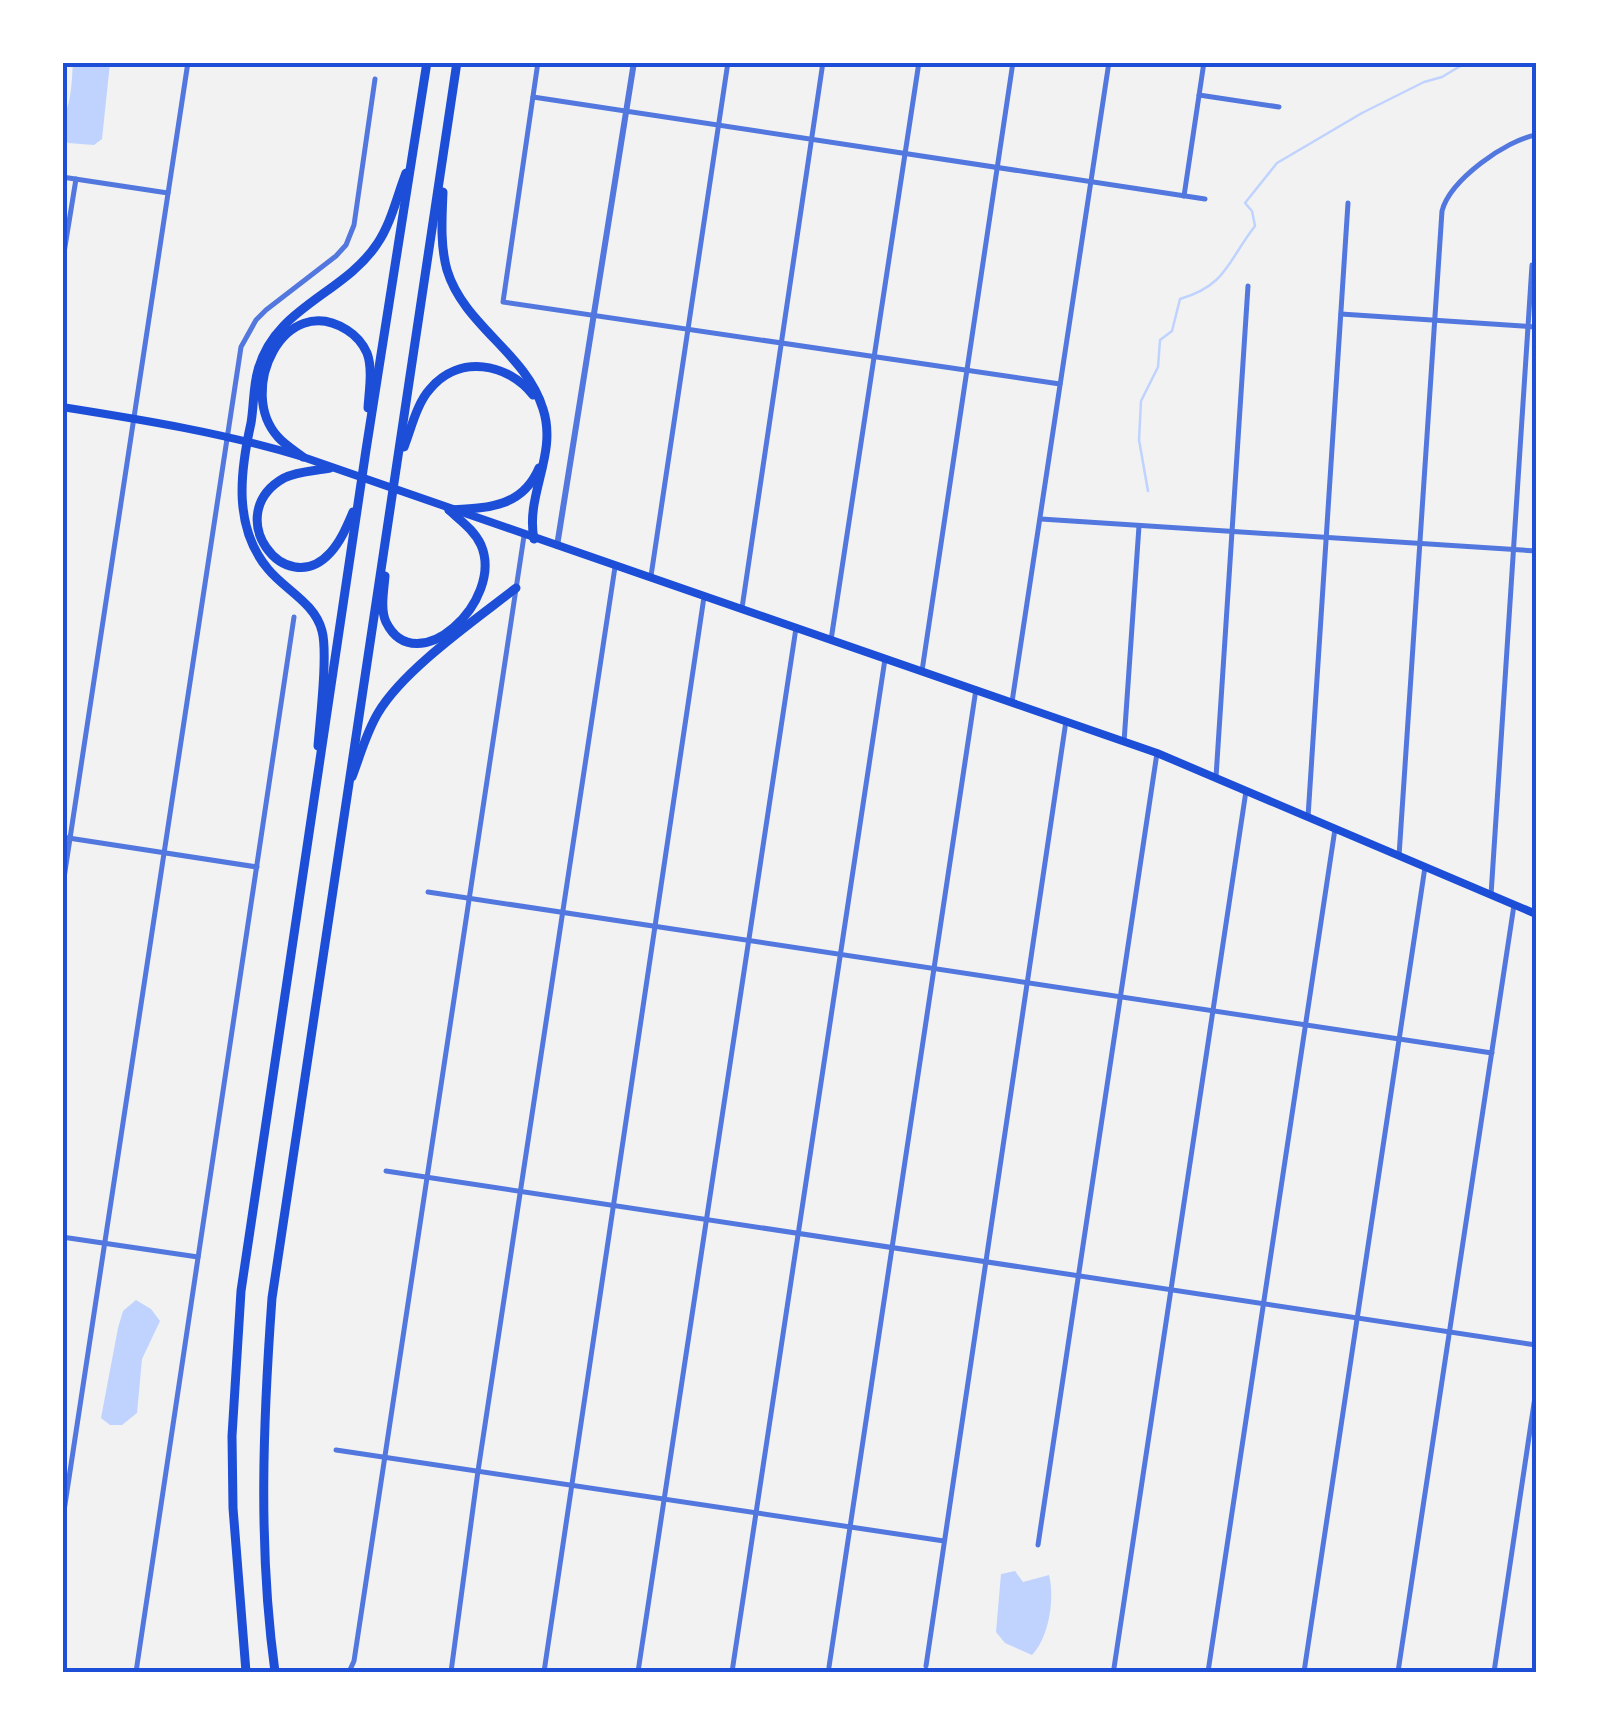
<svg xmlns="http://www.w3.org/2000/svg" width="1599" height="1735" font-family="Rubik,sans-serif">
  <rect width="100%" height="100%" fill="#f2f2f2"/>
  <g fill="#bfd3fe">
    <path d="M 73,63 L 110,63 L 102,139 L 94,145 L 68,143 C 55,127 68,113 70,96 C 72,85 72,74 73,63 Z"/>
    <path d="M 136,1300 L 151,1309 L 160,1321 L 142,1359 L 137,1413 L 122,1425 L 110,1425 L 101,1418 L 118,1328 L 123,1311 Z"/>
    <path d="M 1015,1571 L 1023,1582 L 1049,1575 C 1055,1598 1049,1638 1032,1655 L 1005,1643 L 996,1632 L 1001,1574 Z"/>
  </g>
  <g fill="none" stroke-linecap="round" stroke-linejoin="round">
    <path stroke="#bfd3fe" stroke-width="2.5" d="M 1148,491 L 1139,440 L 1141,401 L 1158,367 L 1160,340 L 1172,331 L 1180,299 C 1227,285 1227,262 1255,226 L 1252,211 L 1245,203 L 1277,163 L 1362,113 L 1424,82 L 1442,77 L 1467,62"/>
    <g stroke="#5277de" stroke-width="5">
      <path d="M 538,62 L 503,302 L 1060,384"/>
      <path d="M 1199,95 L 1279,107"/>
      <path d="M 533,97 L 1205,199"/>
      <path d="M 62,177 L 168,193"/>
      <path d="M 1184,196 L 1204,62"/>
      <path d="M 62,265 L 76,179"/>
      <path d="M 1341,314 L 1536,327"/>
      <path d="M 1041,519 L 1536,551"/>
      <path d="M 651,576 L 728,62"/>
      <path d="M 742,608 L 823,62"/>
      <path d="M 831,640 L 919,62"/>
      <path d="M 922,671 L 1013,62"/>
      <path d="M 1012,702 L 1109,62"/>
      <path d="M 1124,742 L 1139,526"/>
      <path d="M 1216,777 L 1248,286"/>
      <path d="M 1308,817 L 1348,203"/>
      <path d="M 62,837 L 257,867"/>
      <path d="M 1399,856 L 1442,211 C 1450,180 1506,140 1536,135"/>
      <path d="M 62,891 L 188,62"/>
      <path d="M 428,892 L 1492,1053"/>
      <path d="M 1491,895 L 1532,265"/>
      <path d="M 386,1171 L 1536,1345"/>
      <path d="M 62,1237 L 198,1257"/>
      <path d="M 336,1450 L 944,1541"/>
      <path d="M 62,1524 L 241,347 L 256,320 L 266,310 L 336,256 L 346,245 L 354,225 L 375,79"/>
      <path d="M 1038,1545 L 1157,753"/>
      <path d="M 926,1666 L 1066,721"/>
      <path d="M 829,1667 L 976,689"/>
      <path d="M 1114,1668 L 1246,791"/>
      <path d="M 136,1672 L 294,617"/>
      <path d="M 349,1672 L 354,1661 L 524,536"/>
      <path d="M 451,1672 L 478,1471 L 615,567"/>
      <path d="M 544,1672 L 704,597"/>
      <path d="M 638,1672 L 796,628"/>
      <path d="M 732,1672 L 885,659"/>
      <path d="M 1208,1672 L 1335,829"/>
      <path d="M 1304,1672 L 1425,867"/>
      <path d="M 1398,1672 L 1514,905"/>
      <path d="M 1494,1672 L 1536,1390"/>
    </g>
    <path stroke="#5277de" stroke-width="6" d="M 557,546 L 634,62"/>
    <path stroke="#1d4ed8" stroke-width="8" d="M 62,407 C 144,420 224,433 303,457 L 1157,753 L 1536,914"/>
    <g stroke="#1d4ed8" stroke-width="9">
      <path d="M 443,192 C 442,218 440,245 447,270 C 464,326 526,353 543,409 C 558,454 525,495 534,539"/>
      <path d="M 404,447 C 411,429 417,403 430,389 C 459,354 508,363 533,395"/>
      <path d="M 303,457 C 295,451 285,445 278,437 C 236,391 284,290 347,330 C 355,335 363,344 367,353 C 373,369 369,391 368,408"/>
      <path d="M 330,468 C 315,471 298,471 284,478 C 220,514 285,602 330,553 C 341,541 347,526 353,512"/>
      <path d="M 449,510 C 487,508 522,508 539,468"/>
      <path d="M 385,576 C 384,590 380,609 386,622 C 416,683 505,601 481,545 C 474,530 461,521 449,510"/>
      <path d="M 318,746 C 320,720 328,653 322,631 C 315,603 285,590 268,569 C 233,527 240,472 251,423 C 254,405 253,387 258,370 C 275,307 344,294 377,244 C 391,224 397,196 406,173"/>
      <path d="M 352,777 C 360,756 366,733 378,713 C 403,670 475,620 516,588"/>
      <path d="M 246,1672 L 233,1508 L 232,1436 L 241,1291 L 366,450 L 427,62"/>
      <path d="M 275,1672 C 258,1548 263,1422 272,1298 L 457,62"/>
    </g>
  </g>
  <rect width="1599" height="1735" fill="none" stroke="#ffffff" stroke-width="130"/>
  <rect x="65" y="65" width="1469" height="1605" fill="none" stroke="#1d4ed8" stroke-width="4"/>
</svg>
